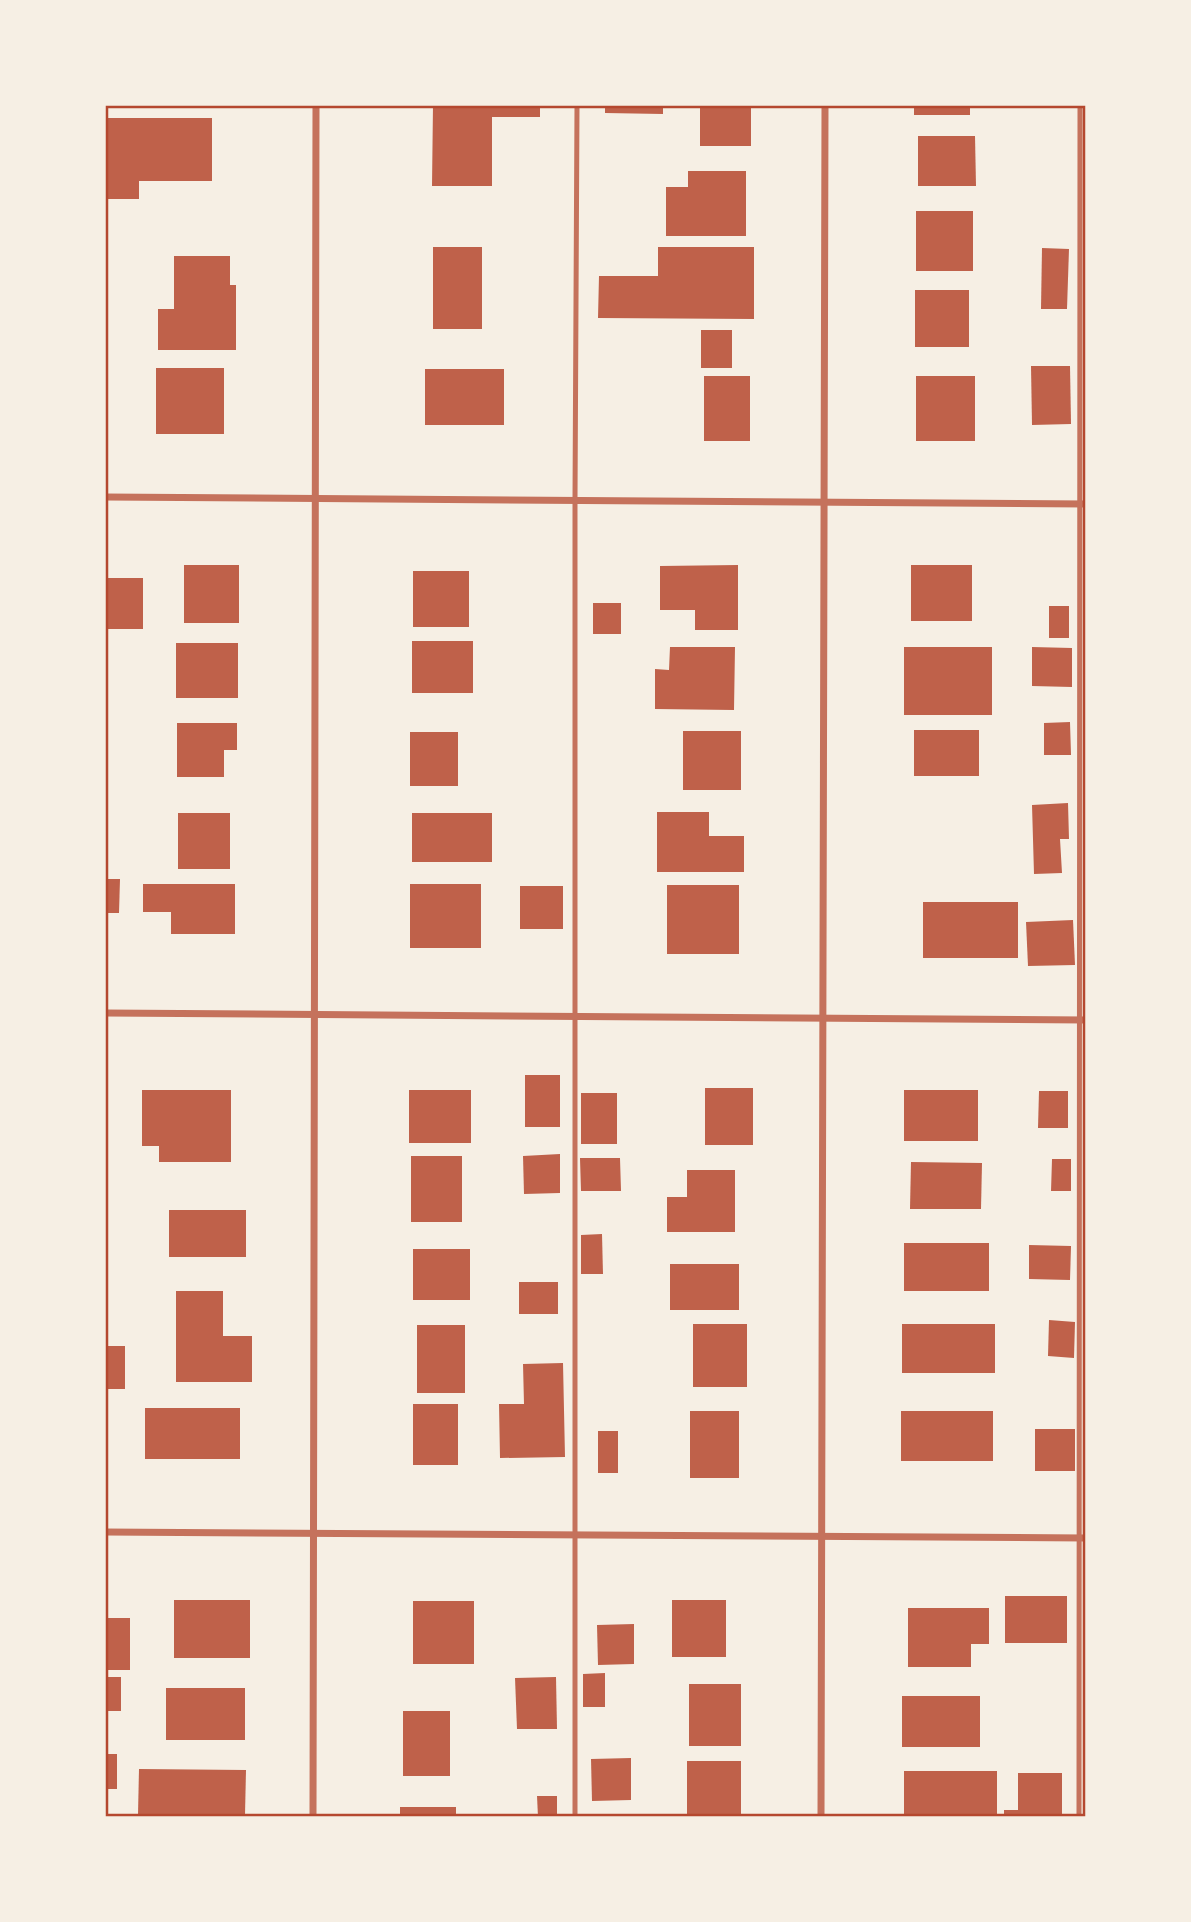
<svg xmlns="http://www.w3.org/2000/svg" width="1191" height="1922" font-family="'PT Sans Narrow',sans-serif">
  <rect width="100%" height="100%" fill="#f6efe4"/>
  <g fill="#bf614a">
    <path d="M 433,105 L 540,105 L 540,117 L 492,117 L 492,186 L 432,186 Z"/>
    <path d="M 605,105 L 663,105 L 663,114 L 605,113 Z"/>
    <rect x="700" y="105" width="51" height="41"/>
    <rect x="914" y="105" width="56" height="10"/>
    <path d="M 105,118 L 212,118 L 212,181 L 139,181 L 139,199 L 105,199 Z"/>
    <path d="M 918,136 L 975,136 L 976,186 L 918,186 Z"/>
    <path d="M 688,171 L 746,171 L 746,236 L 666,236 L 666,187 L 688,187 Z"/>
    <rect x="916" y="211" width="57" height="60"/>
    <rect x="433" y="247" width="49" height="82"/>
    <path d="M 658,247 L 754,247 L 754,319 L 598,318 L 599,276 L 658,276 Z"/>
    <path d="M 1042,248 L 1069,249 L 1067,309 L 1041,309 Z"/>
    <path d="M 174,256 L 230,256 L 230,285 L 236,285 L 236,350 L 158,350 L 158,309 L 174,309 Z"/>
    <rect x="915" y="290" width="54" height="57"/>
    <rect x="701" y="330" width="31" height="38"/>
    <path d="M 1031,366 L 1070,366 L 1071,424 L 1032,425 Z"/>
    <rect x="156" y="368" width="68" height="66"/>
    <rect x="425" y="369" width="79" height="56"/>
    <rect x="704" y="376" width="46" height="65"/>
    <rect x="916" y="376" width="59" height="65"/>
    <rect x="184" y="565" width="55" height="58"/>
    <path d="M 738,565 L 738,630 L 695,630 L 695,610 L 660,610 L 660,566 Z"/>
    <rect x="911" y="565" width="61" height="56"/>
    <rect x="413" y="571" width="56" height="56"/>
    <rect x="105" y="578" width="38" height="51"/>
    <rect x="593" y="603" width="28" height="31"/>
    <rect x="1049" y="606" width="20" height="32"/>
    <rect x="412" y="641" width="61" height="52"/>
    <rect x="176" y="643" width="62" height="55"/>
    <path d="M 670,647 L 735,647 L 734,710 L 655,709 L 655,669 L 669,670 Z"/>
    <rect x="904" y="647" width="88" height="68"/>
    <path d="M 1032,647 L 1072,648 L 1072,687 L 1032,686 Z"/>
    <path d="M 1070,722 L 1071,755 L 1044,755 L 1044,723 Z"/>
    <path d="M 177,723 L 237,723 L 237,750 L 224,750 L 224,777 L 177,777 Z"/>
    <rect x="914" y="730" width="65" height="46"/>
    <rect x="683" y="731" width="58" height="59"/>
    <rect x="410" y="732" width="48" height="54"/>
    <path d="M 1068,803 L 1069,839 L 1060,839 L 1062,873 L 1034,874 L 1032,805 Z"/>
    <path d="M 657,812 L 709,812 L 709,836 L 744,836 L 744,872 L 657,872 Z"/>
    <rect x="178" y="813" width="52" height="56"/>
    <rect x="412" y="813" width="80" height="49"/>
    <path d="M 105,879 L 120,879 L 119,913 L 105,913 Z"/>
    <path d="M 143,884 L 235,884 L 235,934 L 171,934 L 171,912 L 143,912 Z"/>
    <rect x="410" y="884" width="71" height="64"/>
    <rect x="667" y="885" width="72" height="69"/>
    <rect x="520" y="886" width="43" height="43"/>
    <rect x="923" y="902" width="95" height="56"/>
    <path d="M 1073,920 L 1075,965 L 1028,966 L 1026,922 Z"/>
    <rect x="525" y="1075" width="35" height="52"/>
    <rect x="705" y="1088" width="48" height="57"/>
    <path d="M 142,1090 L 231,1090 L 231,1162 L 159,1162 L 159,1146 L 142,1146 Z"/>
    <rect x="409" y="1090" width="62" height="53"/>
    <rect x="904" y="1090" width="74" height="51"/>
    <path d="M 1039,1091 L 1068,1091 L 1068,1128 L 1038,1128 Z"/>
    <rect x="581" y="1093" width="36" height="51"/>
    <path d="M 560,1154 L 560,1193 L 524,1194 L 523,1156 Z"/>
    <rect x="411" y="1156" width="51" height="66"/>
    <path d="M 580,1158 L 620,1158 L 621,1191 L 581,1191 Z"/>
    <path d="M 1052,1159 L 1071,1159 L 1071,1191 L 1051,1191 Z"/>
    <path d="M 911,1162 L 982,1163 L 981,1209 L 910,1209 Z"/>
    <path d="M 687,1170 L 735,1170 L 735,1232 L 667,1232 L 667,1197 L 687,1197 Z"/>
    <rect x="169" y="1210" width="77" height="47"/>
    <path d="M 602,1234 L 603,1274 L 581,1274 L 581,1235 Z"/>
    <rect x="904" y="1243" width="85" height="48"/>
    <path d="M 1029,1245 L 1071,1246 L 1070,1280 L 1029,1279 Z"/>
    <rect x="413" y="1249" width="57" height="51"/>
    <rect x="670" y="1264" width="69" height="46"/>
    <rect x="519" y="1282" width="39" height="32"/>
    <path d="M 176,1291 L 223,1291 L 223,1336 L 252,1336 L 252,1382 L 176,1382 Z"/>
    <path d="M 1049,1320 L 1075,1322 L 1074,1358 L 1048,1356 Z"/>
    <rect x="693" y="1324" width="54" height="63"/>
    <rect x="902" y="1324" width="93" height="49"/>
    <rect x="417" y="1325" width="48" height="68"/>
    <rect x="105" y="1346" width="20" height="43"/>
    <path d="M 563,1363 L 565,1457 L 500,1458 L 499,1404 L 524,1404 L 523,1364 Z"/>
    <rect x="413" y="1404" width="45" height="61"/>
    <rect x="145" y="1408" width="95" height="51"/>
    <rect x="690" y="1411" width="49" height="67"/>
    <rect x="901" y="1411" width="92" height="50"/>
    <rect x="1035" y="1429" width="40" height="42"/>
    <rect x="598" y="1431" width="20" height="42"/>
    <rect x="1005" y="1596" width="62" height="47"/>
    <rect x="174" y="1600" width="76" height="58"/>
    <rect x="672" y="1600" width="54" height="57"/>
    <rect x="413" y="1601" width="61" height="63"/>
    <path d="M 908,1608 L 989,1608 L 989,1644 L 971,1644 L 971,1667 L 908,1667 Z"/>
    <rect x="105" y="1618" width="25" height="52"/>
    <path d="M 634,1624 L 634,1664 L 598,1665 L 597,1625 Z"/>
    <path d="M 605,1673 L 605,1707 L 583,1707 L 583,1674 Z"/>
    <rect x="105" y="1677" width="16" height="34"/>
    <path d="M 556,1677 L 557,1729 L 517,1729 L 515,1678 Z"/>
    <rect x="689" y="1684" width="52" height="62"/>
    <rect x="166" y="1688" width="79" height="52"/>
    <rect x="902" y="1696" width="78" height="51"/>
    <rect x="403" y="1711" width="47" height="65"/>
    <rect x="105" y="1754" width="12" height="35"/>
    <path d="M 631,1758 L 631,1800 L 592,1801 L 591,1759 Z"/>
    <rect x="687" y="1761" width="54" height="56"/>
    <path d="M 139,1769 L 246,1770 L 245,1815 L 138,1815 Z"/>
    <rect x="904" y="1771" width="93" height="46"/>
    <path d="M 1018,1773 L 1062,1773 L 1062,1817 L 1004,1817 L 1004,1810 L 1018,1810 Z"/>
    <path d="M 537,1796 L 557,1796 L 557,1817 L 538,1817 Z"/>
    <rect x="400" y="1807" width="56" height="10"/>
  </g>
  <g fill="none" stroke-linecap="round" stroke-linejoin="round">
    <g stroke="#c5725c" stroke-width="5">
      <path d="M 575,1817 L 575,500 L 577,105"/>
      <path d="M 1079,1817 L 1080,105"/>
    </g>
    <g stroke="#c5725c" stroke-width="7">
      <path d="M 105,497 L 1086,504"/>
      <path d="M 105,1013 L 1086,1020"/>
      <path d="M 105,1532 L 1086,1538"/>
      <path d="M 313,1817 L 316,105"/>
      <path d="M 821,1817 L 825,105"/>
    </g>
  </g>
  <rect width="1191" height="1922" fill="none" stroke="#f6efe4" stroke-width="214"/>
  <rect x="107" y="107" width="977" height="1708" fill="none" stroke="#b5482f" stroke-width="2.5"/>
</svg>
